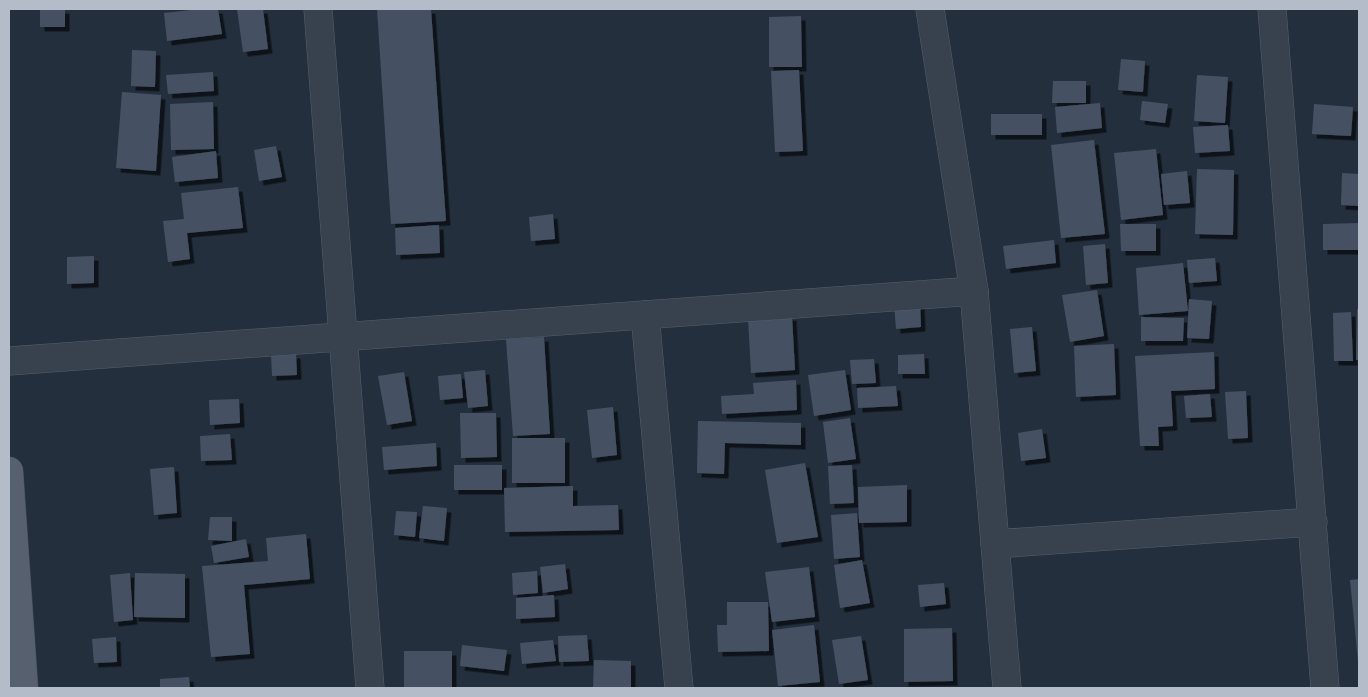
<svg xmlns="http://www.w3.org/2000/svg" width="1368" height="697" font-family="Poppins,sans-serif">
  <defs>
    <filter id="shadow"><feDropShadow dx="4.5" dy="4.5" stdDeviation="0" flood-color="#0009"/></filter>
  </defs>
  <rect width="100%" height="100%" fill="#242f3e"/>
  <g fill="#455162" filter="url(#shadow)">
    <rect x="40" y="9" width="25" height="18"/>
    <path d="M 200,9 L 218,9 L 222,34 L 167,41 L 164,13 Z"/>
    <path d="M 237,9 L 263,9 L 268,49 L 243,52 Z"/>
    <path d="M 377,9 L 431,9 L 446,221 L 391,224 Z"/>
    <path d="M 801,16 L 802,67 L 769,67 L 769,17 Z"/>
    <path d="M 132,50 L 156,51 L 155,87 L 131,86 Z"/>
    <path d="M 1121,59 L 1145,61 L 1143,92 L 1118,90 Z"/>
    <path d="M 799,70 L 803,151 L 775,152 L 771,71 Z"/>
    <path d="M 213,72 L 214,91 L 168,94 L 166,75 Z"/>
    <path d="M 1197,75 L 1228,77 L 1225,123 L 1194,121 Z"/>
    <path d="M 1053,81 L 1086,81 L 1086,103 L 1052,103 Z"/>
    <path d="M 122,92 L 161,95 L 156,171 L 116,168 Z"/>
    <path d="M 1142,101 L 1168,104 L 1165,123 L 1140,120 Z"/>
    <path d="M 213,102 L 214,149 L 171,150 L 170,104 Z"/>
    <path d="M 1100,103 L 1102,128 L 1057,133 L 1055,107 Z"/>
    <path d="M 1314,104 L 1353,107 L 1351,136 L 1312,134 Z"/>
    <rect x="991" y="114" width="51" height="21"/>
    <path d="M 1228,125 L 1230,151 L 1195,153 L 1193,127 Z"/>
    <path d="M 1094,140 L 1105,234 L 1061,238 L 1051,145 Z"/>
    <path d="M 276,146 L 282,177 L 259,181 L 254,150 Z"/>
    <path d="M 1156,149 L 1163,215 L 1121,220 L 1114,153 Z"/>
    <path d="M 216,151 L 218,178 L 175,182 L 172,157 Z"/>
    <path d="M 1197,169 L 1234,170 L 1233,235 L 1195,234 Z"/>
    <path d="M 1187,171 L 1190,203 L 1164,205 L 1161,174 Z"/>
    <path d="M 1342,173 L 1359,174 L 1359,206 L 1341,205 Z"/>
    <path d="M 238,187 L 243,228 L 187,233 L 190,259 L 168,262 L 163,221 L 184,219 L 181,193 Z"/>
    <path d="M 553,214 L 555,239 L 531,241 L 529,217 Z"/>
    <path d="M 1359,223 L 1359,250 L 1323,250 L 1323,224 Z"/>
    <path d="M 1120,224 L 1156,224 L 1156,251 L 1121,251 Z"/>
    <path d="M 439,225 L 440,253 L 396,255 L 395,228 Z"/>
    <path d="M 1054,240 L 1056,263 L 1006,269 L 1003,246 Z"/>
    <path d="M 1105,244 L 1108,283 L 1086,285 L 1083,246 Z"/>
    <path d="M 94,256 L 94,283 L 67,284 L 67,257 Z"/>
    <path d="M 1215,258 L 1217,281 L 1189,283 L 1187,260 Z"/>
    <path d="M 1183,263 L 1188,311 L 1139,315 L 1136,268 Z"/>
    <path d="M 1097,290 L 1104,336 L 1070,342 L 1062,295 Z"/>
    <path d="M 1189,299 L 1212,301 L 1209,339 L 1187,338 Z"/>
    <path d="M 920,301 L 921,327 L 896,329 L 894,303 Z"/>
    <path d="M 1357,309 L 1359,309 L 1359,360 L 1356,360 Z"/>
    <path d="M 1351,312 L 1353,361 L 1334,361 L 1333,313 Z"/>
    <path d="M 792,316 L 795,370 L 751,373 L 748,318 Z"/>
    <path d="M 1141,317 L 1184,318 L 1183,341 L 1141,341 Z"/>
    <path d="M 1032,327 L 1036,371 L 1014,373 L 1010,329 Z"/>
    <path d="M 544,337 L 550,434 L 513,436 L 506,339 Z"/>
    <path d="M 1114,344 L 1116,395 L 1076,397 L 1074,346 Z"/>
    <path d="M 1214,352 L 1215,389 L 1171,391 L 1173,426 L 1158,427 L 1159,446 L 1140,446 L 1135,356 Z"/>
    <path d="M 271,354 L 296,354 L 297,375 L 272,376 Z"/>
    <path d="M 924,354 L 925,374 L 898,374 L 898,355 Z"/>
    <path d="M 874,359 L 876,383 L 852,384 L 850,360 Z"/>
    <path d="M 485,370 L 488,406 L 468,408 L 464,372 Z"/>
    <path d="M 845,370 L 851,410 L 814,416 L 808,375 Z"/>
    <path d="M 404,372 L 412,421 L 387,425 L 378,376 Z"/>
    <path d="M 461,374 L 463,398 L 440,400 L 438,376 Z"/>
    <path d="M 796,380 L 797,410 L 722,414 L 721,396 L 754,394 L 753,383 Z"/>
    <path d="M 896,386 L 898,406 L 858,408 L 857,388 Z"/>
    <path d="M 1246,391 L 1248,438 L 1228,439 L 1225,392 Z"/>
    <path d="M 1210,394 L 1212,417 L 1186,418 L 1184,396 Z"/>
    <path d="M 239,399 L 240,423 L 210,425 L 209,400 Z"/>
    <path d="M 613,407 L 617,455 L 592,458 L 587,410 Z"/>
    <path d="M 460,413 L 496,413 L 497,457 L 461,458 Z"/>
    <path d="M 850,418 L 856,459 L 828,463 L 823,422 Z"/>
    <path d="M 698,421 L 801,423 L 801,445 L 725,443 L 724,474 L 697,473 Z"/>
    <path d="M 1042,429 L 1046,458 L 1021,461 L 1018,433 Z"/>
    <path d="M 230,434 L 232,460 L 201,461 L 200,436 Z"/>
    <rect x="512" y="438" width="53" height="45"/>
    <path d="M 436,443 L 437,466 L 384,470 L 382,447 Z"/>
    <path d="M 805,463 L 818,537 L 777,543 L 765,470 Z"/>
    <rect x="454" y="465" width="48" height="25"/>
    <path d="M 852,465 L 854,503 L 830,504 L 828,466 Z"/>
    <path d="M 174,467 L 177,513 L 154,515 L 150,469 Z"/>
    <path d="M 907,485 L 907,522 L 859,523 L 858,487 Z"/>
    <path d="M 573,486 L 573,506 L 618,505 L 619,530 L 505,532 L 504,488 Z"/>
    <path d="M 423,506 L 447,508 L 444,541 L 419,538 Z"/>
    <path d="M 396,511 L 417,512 L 415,537 L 394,535 Z"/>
    <path d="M 857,513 L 860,557 L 834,559 L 831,515 Z"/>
    <path d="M 210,517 L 232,517 L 232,541 L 208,540 Z"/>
    <path d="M 306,534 L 310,579 L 244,585 L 250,654 L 211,657 L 202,566 L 268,561 L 266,538 Z"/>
    <path d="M 246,539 L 249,557 L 214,563 L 211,546 Z"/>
    <path d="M 862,560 L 870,603 L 840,608 L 834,565 Z"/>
    <path d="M 565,564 L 568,589 L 543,593 L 540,567 Z"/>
    <path d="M 809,567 L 815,617 L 772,622 L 765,572 Z"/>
    <path d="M 537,571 L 538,593 L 513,595 L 512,573 Z"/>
    <path d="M 130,573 L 133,620 L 114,622 L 110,575 Z"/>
    <path d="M 135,573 L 185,574 L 185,618 L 134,617 Z"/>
    <path d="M 1359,579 L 1359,661 L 1358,661 L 1350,580 Z"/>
    <path d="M 944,583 L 946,604 L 920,607 L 918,585 Z"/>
    <path d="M 554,595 L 555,617 L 516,619 L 516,598 Z"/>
    <path d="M 727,602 L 768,602 L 769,651 L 718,652 L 717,625 L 727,625 Z"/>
    <path d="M 814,625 L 820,682 L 778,686 L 772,630 Z"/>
    <path d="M 952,628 L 953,681 L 904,682 L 904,629 Z"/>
    <path d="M 587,635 L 589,661 L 559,662 L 558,636 Z"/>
    <path d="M 861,636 L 868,680 L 839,684 L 832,640 Z"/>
    <path d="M 116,637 L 117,662 L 94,663 L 92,639 Z"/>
    <path d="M 553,640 L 556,661 L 522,664 L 520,643 Z"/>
    <path d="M 462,645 L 507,650 L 504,671 L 460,666 Z"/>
    <rect x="404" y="651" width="48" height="37"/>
    <path d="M 594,660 L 631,661 L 631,688 L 593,688 Z"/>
    <path d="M 189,677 L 190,688 L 160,688 L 160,679 Z"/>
  </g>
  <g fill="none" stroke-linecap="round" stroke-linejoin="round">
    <g stroke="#565f6c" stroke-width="29">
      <g id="street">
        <path d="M 318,9 L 370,688"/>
        <path d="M 930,9 L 974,291 L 1007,688"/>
        <path d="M 1272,9 L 1325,688"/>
        <path d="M 645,315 L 679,688"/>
        <path d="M 9,361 L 974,291"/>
        <path d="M 995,544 L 1313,522"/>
      </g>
    </g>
    <g stroke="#414a57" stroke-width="29">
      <path id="primary" d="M 9,471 L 24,688"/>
    </g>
    <use href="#street" stroke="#38414e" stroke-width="28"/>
    <use href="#primary" stroke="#56606e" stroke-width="28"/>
  </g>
  <rect width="1368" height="697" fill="none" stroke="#b4bcc9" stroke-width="20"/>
</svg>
